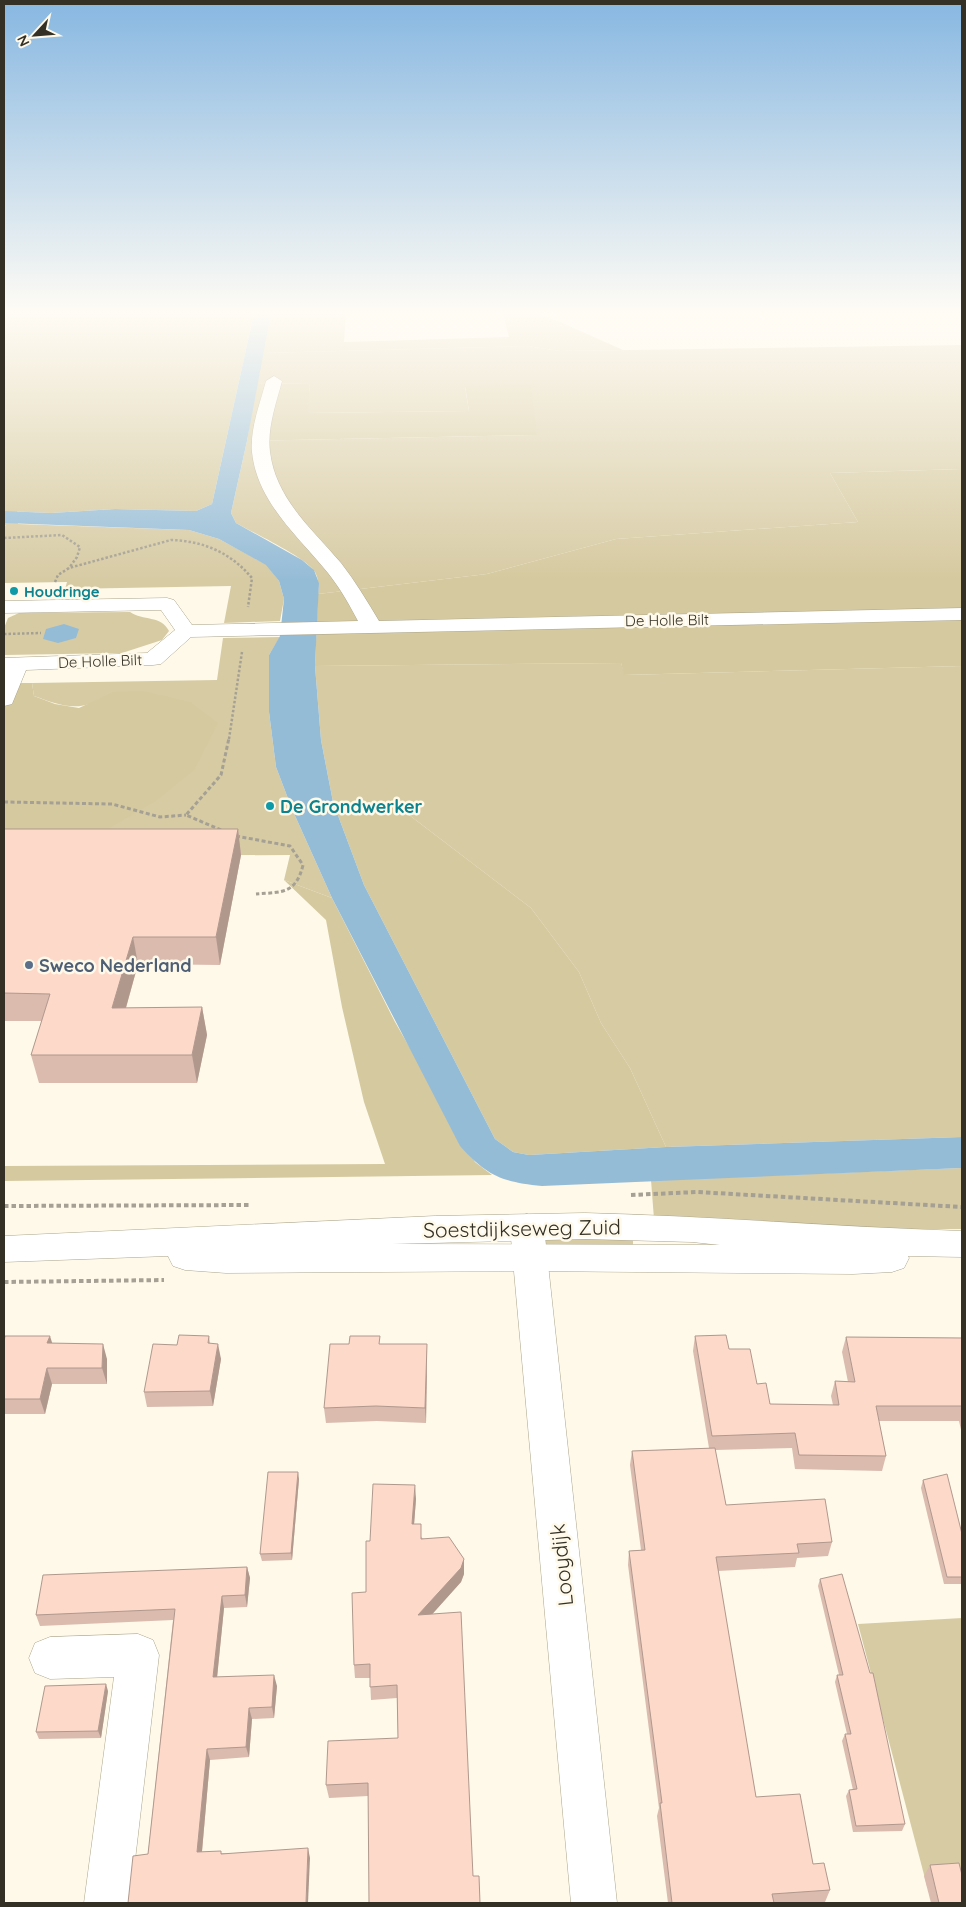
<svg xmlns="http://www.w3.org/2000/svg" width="966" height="1907" font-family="Quicksand,sans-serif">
  <rect width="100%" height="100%" fill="#fef9e9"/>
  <g fill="#d7cba4">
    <path d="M 4,313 L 18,524 L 189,530 L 219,539 L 267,565 L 279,581 L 284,599 L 280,621 L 224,623 L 231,586 L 65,589 L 67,582 L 4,583 L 4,526 L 6,525 L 4,525 Z"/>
    <path d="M 962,345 L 962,469 L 830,473 L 858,522 L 616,539 L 487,574 L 318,594 C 319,586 319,580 315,572 C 307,558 252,532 236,523 L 231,513 L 247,441 L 537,435 L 465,387 L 469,411 L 307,413 L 310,383 L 256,384 L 262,353 L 527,346 L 560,351 Z"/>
    <path d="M 130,612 C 143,621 161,615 169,631 L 162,640 L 122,653 L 4,655 L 4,628 L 8,618 L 19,613 Z"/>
    <path d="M 280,637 L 269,655 L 269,712 L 276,767 L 292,809 L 332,898 L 284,880 L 290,855 L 4,856 L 92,703 C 72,711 54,703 34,696 L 32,683 L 217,680 L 223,638 Z"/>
    <path d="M 621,663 L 625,675 L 962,666 L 962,1137 L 666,1147 L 630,1068 L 601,1023 L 579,972 L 531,908 L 396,805 L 333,802 L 321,740 L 315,666 Z"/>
    <path d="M 962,1168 L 962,1229 L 864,1230 L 654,1219 L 651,1180 Z"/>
    <path d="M 633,1236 L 633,1247 L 547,1246 L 543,1243 L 542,1237 Z"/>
    <path d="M 962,1618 L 962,1884 L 927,1886 L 858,1624 Z"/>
  </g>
  <g fill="#d5c99f">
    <path d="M 4,313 L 254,313 L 212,504 L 196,511 L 115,509 L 51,513 L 4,511 Z"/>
    <path d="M 271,313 L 346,313 L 344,342 L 509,337 L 503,313 L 540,313 L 623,350 L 560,351 L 527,346 L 262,353 Z"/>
    <path d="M 310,383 L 308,413 L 469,411 L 465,386 L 531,385 L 537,435 L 247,441 L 256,384 Z"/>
    <path d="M 962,469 L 962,666 L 624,675 L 621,663 L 315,666 L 318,594 L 487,574 L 616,539 L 858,522 L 830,473 Z"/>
    <path d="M 9,683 L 32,683 L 34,696 L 55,704 L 79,708 L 113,692 L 143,691 L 190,702 L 218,723 L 194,770 L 154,802 L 101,833 L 4,832 L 4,699 Z"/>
    <path d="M 333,802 L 396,805 L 531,908 L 579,972 L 601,1023 L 630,1068 L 666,1147 L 529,1155 L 513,1152 L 495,1139 L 364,885 Z"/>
    <path d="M 284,880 L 332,898 L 395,1022 L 475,1162 L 492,1175 L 4,1181 L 4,1166 L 385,1164 L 364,1102 L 342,1007 L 326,920 Z"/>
  </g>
  <g fill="#95bcd7">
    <path d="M 254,313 L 271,313 L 247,441 L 231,513 L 236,523 L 302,560 L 314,570 L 319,583 L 315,666 L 321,740 L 333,802 L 364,885 L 495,1139 L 513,1152 L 529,1155 L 666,1147 L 962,1137 L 962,1168 L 542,1186 C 502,1182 487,1176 460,1146 L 332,898 L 292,809 L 276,767 L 269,712 L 269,655 L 280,636 L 284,599 L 279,581 L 266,565 L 219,539 L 189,530 L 4,523 L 4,511 L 51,513 L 115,509 L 196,511 L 212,504 Z"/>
    <path d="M 64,624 L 79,629 L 76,638 L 58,643 L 43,639 L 46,629 Z"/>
  </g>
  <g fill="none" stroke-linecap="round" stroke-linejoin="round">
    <g stroke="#aca58c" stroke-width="1">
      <g id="minor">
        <path d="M 274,376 L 282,381 C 276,404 267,428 270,452 C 276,499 312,529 341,563 C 355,581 367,601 379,621 L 962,608 L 962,620 L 191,637 L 161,664 L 153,665 L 26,670 L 12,704 L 4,706 L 4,658 L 147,653 L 175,630 L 161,610 L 4,613 L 4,601 L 167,598 L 174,600 L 192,625 L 358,621 C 349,604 340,588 328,573 C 298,536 257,502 252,452 C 250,428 260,404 266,381 Z"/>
        <path d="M 527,1214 L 539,1218 L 544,1227 L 617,1903 L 571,1903 L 510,1227 L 515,1218 Z"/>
        <path d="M 138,1634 L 153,1640 L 159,1655 L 130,1903 L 84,1903 L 114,1677 L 50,1679 L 35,1673 L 29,1658 L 35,1643 L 50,1637 Z"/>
      </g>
    </g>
    <g stroke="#aca58c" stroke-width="1">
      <path id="major" d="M 585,1213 C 711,1216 836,1227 962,1231 L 962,1257 L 908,1256 L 909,1258 L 904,1268 L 892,1272 L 853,1274 L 530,1271 L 226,1273 L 185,1270 L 173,1266 L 168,1256 L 4,1262 L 4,1236 L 435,1216 ZM 585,1239 L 692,1242 L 720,1245 L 392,1244 Z"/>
    </g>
    <g stroke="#a5a093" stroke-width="2.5" stroke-dasharray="2.5 2" stroke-linecap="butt">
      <path d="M 4,538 L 62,535 L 80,547 L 77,557 L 69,568"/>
      <path d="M 55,582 L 58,575 L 69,568 L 171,540 C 204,541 231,553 252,578 L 248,607"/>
      <path d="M 4,634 L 41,633"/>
      <path d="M 229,739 L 242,652"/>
    </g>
    <g stroke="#a5a093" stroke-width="3" stroke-dasharray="4 2.5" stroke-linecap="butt">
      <path d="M 4,802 L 112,804 L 160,817 L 186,815"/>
      <path d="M 221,830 L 186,815 L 221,775 L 229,738"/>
      <path d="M 236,836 L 290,846 L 303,865 C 296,894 282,892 256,894"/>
    </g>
    <g stroke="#a5a093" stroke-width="4" stroke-dasharray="4.5 3" stroke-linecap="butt">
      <path d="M 631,1195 L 697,1192 L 962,1207"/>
      <path d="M 4,1206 L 250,1205"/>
      <path d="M 4,1282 L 164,1280"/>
    </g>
    <use href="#minor" fill="#fff" fill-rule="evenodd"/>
    <use href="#major" fill="#fff" fill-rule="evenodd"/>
  </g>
  <g fill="#dabbae">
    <path d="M 4,829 L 238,829 L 241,855 L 220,965 L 138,964 L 126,1008 L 202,1007 L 207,1035 L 197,1083 L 39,1083 L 31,1055 L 42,1021 L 4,1021 Z"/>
    <path d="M 209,1336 L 210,1343 L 221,1359 L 213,1406 L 147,1407 L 144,1392 L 177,1345 Z"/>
    <path d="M 695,1336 L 729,1349 L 757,1384 L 770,1404 L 833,1405 L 831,1396 L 835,1381 L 848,1382 L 842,1352 L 846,1337 L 962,1338 L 962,1434 L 959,1421 L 879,1421 L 886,1456 L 882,1471 L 795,1469 L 792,1448 L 715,1450 L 726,1505 L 832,1542 L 828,1556 L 797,1558 L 795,1567 L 718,1571 L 756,1797 L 813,1864 L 830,1890 L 825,1902 L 808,1903 L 668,1903 L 657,1816 L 659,1808 L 628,1565 L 629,1551 L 641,1550 L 630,1465 L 632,1451 L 709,1448 L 693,1351 Z"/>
    <path d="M 4,1342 L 53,1343 L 107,1359 L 107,1384 L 52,1384 L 45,1414 L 4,1414 Z"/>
    <path d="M 381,1344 L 427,1344 L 427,1359 L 426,1423 L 377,1421 L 326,1423 L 324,1408 Z"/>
    <path d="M 299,1479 L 292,1560 L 262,1561 L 260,1554 Z"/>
    <path d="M 923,1480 L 962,1534 L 962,1584 L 944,1584 L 921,1488 Z"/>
    <path d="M 416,1499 L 414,1524 L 422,1538 L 464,1559 L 464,1574 L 461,1582 L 432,1614 L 473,1876 L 480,1903 L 368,1796 L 329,1798 L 326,1785 L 398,1738 L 397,1698 L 371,1700 L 370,1678 L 355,1678 L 354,1665 L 366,1592 Z"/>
    <path d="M 247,1567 L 250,1578 L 247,1607 L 224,1608 L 217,1677 L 277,1686 L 274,1718 L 252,1719 L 249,1757 L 210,1760 L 202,1852 L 310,1858 L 148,1854 L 173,1620 L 40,1626 L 36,1615 Z"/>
    <path d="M 820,1579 L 905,1824 L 902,1831 L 853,1832 L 846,1796 L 849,1790 L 853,1790 L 842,1741 L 845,1734 L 847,1734 L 835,1682 L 837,1675 L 839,1675 L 818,1586 Z"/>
    <path d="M 108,1691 L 101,1738 L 39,1739 L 36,1732 Z"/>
    <path d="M 930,1865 L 962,1903 L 931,1903 L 924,1876 Z"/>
  </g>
  <g fill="#b1988d">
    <path d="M 238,829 L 241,855 L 220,965 L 216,937 Z"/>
    <path d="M 133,937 L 138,964 L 118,1036 L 112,1008 Z"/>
    <path d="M 202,1007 L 207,1035 L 197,1083 L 192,1055 Z"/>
    <path d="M 50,1336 L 55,1352 L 47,1343 Z"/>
    <path d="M 103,1344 L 107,1359 L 107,1384 L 102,1368 Z"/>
    <path d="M 218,1344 L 221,1359 L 213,1406 L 210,1391 Z"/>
    <path d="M 427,1344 L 427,1359 L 426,1423 L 425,1408 Z"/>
    <path d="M 47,1368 L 52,1384 L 45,1414 L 40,1399 Z"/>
    <path d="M 298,1472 L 299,1479 L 292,1560 L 291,1553 Z"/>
    <path d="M 415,1485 L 416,1499 L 413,1538 L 412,1524 Z"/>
    <path d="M 464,1559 L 464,1574 L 461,1582 L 419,1629 L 418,1615 Z"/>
    <path d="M 247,1567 L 250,1578 L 247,1607 L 245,1595 Z"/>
    <path d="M 222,1596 L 224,1608 L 216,1688 L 213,1677 Z"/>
    <path d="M 274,1675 L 277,1686 L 274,1718 L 272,1707 Z"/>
    <path d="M 106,1684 L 108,1691 L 101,1738 L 98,1731 Z"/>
    <path d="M 249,1708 L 252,1719 L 249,1757 L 246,1747 Z"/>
    <path d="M 207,1749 L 210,1760 L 201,1862 L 197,1852 Z"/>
    <path d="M 308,1848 L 310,1858 L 308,1903 L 306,1903 Z"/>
  </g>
  <g fill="#fdd9ca" stroke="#b1988d">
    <path d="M 4,829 L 238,829 L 216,937 L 133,937 L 112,1008 L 202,1007 L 192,1055 L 31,1055 L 50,994 L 4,993 Z"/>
    <path d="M 179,1335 L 209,1336 L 208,1343 L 218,1344 L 210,1391 L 144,1392 L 153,1344 L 177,1345 Z"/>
    <path d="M 726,1335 L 729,1349 L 750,1349 L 757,1384 L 766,1383 L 770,1404 L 839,1405 L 835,1381 L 855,1382 L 846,1337 L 962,1338 L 962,1406 L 876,1406 L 886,1456 L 799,1455 L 795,1433 L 712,1436 L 695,1336 Z"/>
    <path d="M 5,1336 L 50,1336 L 47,1343 L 103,1344 L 102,1368 L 47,1368 L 40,1399 L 4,1399 L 4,1342 Z"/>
    <path d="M 350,1336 L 380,1336 L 379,1344 L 427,1344 L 425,1408 L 376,1406 L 324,1408 L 330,1344 L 349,1344 Z"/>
    <path d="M 715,1448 L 726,1505 L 825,1499 L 832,1542 L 797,1544 L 799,1553 L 716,1557 L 756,1797 L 800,1794 L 813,1864 L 824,1863 L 830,1890 L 772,1894 L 774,1903 L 672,1903 L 660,1803 L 662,1803 L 629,1551 L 645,1550 L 632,1451 Z"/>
    <path d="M 268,1472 L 298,1472 L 291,1553 L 260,1554 Z"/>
    <path d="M 947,1474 L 962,1534 L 962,1577 L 947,1577 L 923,1480 Z"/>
    <path d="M 373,1484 L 415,1485 L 412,1524 L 421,1524 L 421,1539 L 449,1537 L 464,1559 L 461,1568 L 418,1615 L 461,1612 L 473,1876 L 479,1876 L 480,1903 L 369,1903 L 368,1783 L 326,1785 L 328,1741 L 398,1738 L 397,1685 L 370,1687 L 370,1664 L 354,1665 L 352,1593 L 366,1592 L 366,1541 L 370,1541 Z"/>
    <path d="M 247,1567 L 245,1595 L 222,1596 L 213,1677 L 274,1675 L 272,1707 L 249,1708 L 246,1747 L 207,1749 L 197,1852 L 221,1851 L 221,1854 L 308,1848 L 306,1903 L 128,1903 L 133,1856 L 148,1854 L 175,1609 L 36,1615 L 43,1575 Z"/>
    <path d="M 842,1574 L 870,1673 L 873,1673 L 905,1824 L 856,1826 L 849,1790 L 857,1789 L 845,1734 L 851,1734 L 837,1675 L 843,1675 L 820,1579 Z"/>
    <path d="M 106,1684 L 98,1731 L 36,1732 L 45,1686 Z"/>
    <path d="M 959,1863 L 962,1875 L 962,1903 L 939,1903 L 930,1865 Z"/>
  </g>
  <linearGradient id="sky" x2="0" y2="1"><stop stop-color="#87b7e1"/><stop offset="0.54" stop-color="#fffcf5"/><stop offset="1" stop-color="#fffcf5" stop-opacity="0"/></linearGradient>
  <rect width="966" height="580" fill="url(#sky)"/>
  <g fill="#0f9aa8" stroke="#fef9e9" stroke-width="2">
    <circle cx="14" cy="591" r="5"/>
    <circle cx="270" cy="806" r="5"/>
  </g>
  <circle fill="#5c6f8a" stroke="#fef9e9" stroke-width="2" cx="29" cy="965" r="5"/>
  <g text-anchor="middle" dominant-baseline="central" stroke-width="5" stroke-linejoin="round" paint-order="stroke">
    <g font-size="15" font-weight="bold" fill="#0d838f" stroke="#fef9e9" text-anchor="start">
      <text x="24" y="591">Houdringe</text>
    </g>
    <g font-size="15" fill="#343026" stroke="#fef9e9">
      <text transform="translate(667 620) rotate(-1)">De Holle Bilt</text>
      <text transform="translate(100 661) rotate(-2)">De Holle Bilt</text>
    </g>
    <g font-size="18" font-weight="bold" fill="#0d838f" stroke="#fef9e9" text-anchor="start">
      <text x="280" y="806">De Grondwerker</text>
    </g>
    <g font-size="18" font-weight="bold" fill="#4e5e75" stroke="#fef9e9" text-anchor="start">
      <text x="39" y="965">Sweco Nederland</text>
    </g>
    <g font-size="21" fill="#343026" stroke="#fef9e9">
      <text transform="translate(522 1228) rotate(-1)">Soestdijkseweg Zuid</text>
      <text transform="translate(561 1565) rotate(-96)">Looydijk</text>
    </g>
  </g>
  <rect width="966" height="1907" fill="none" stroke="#343026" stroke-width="10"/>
  <g transform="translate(35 35) rotate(244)" stroke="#fef9e9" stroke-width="4" paint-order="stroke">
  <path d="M0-4L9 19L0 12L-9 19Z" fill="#343026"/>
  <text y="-8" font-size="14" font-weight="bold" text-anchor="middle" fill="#343026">N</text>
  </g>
</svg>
